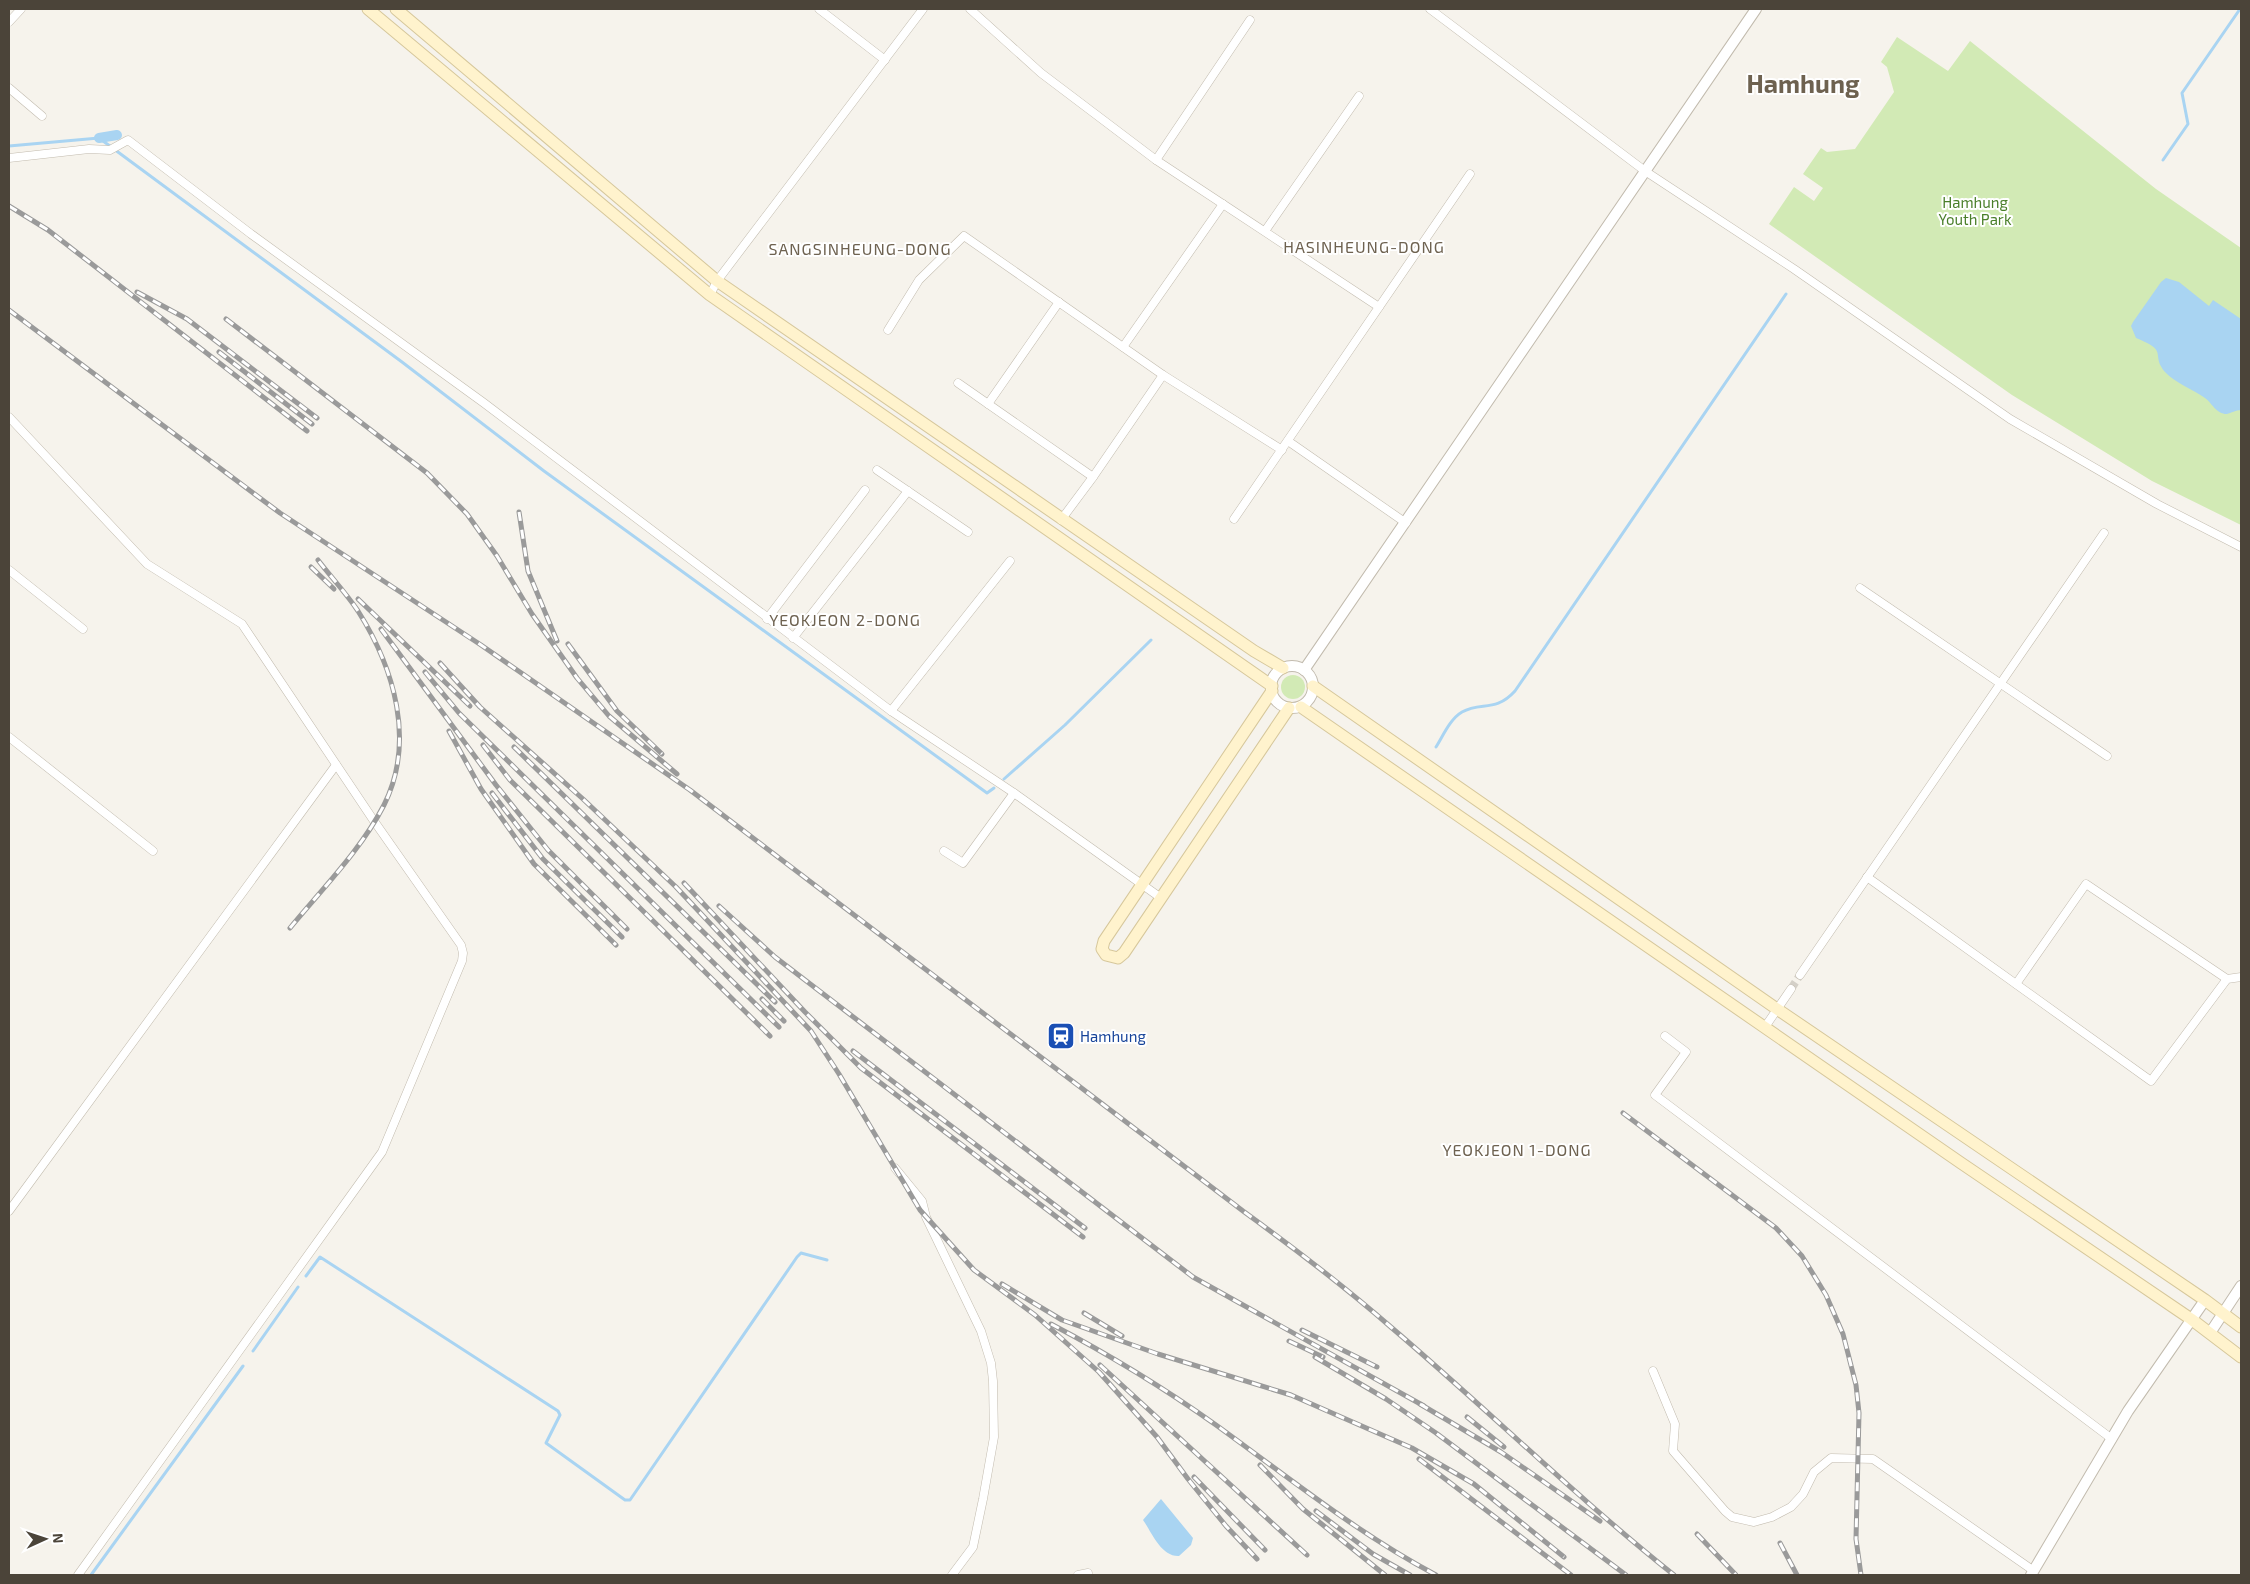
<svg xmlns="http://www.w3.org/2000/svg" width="2250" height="1584" font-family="'Exo 2',sans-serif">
  <rect width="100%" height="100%" fill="#f6f3ec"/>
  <g fill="#d2eab5">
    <path d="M 1897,37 L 1948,71 L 1970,41 L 2156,189 L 2241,248 L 2241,525 L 2152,481 L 2012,395 L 1769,224 L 1794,187 L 1814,201 L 1823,188 L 1803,174 L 1821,148 L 1827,152 L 1855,149 L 1894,92 L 1887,67 L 1881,62 Z"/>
    <circle cx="1293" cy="687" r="12"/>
  </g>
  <g fill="#a9d4f2">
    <path d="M 2166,278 L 2179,282 L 2209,306 L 2213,300 L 2241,319 L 2241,410 C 2236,410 2231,413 2227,414 C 2216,414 2212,403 2205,398 C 2194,390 2174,382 2166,373 C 2149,354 2171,352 2136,338 L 2131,326 L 2133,322 L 2161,282 Z"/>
    <path d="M 1161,1499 L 1193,1538 L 1191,1545 L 1179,1556 C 1161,1557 1151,1531 1143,1520 Z"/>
  </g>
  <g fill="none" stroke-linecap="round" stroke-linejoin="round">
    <g stroke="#a9d4f2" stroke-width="3">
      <path d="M 9,146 L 99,138 L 402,362 L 544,471 L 987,793 L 994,788"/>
      <path d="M 2163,160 L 2188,124 L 2182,93 L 2240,9"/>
      <path d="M 1436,747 C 1443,736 1450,719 1462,712 C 1481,701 1495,713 1515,691 L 1786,294"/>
      <path d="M 1004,779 L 1065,725 L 1151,640"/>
      <path d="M 306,1276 L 320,1257 L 558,1411 L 560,1415 L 546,1443 L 625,1500 L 630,1500 L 797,1257 L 801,1253 L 827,1260"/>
      <path d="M 253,1351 L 298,1287"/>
      <path d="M 91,1575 L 243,1366"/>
    </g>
    <path stroke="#a9d4f2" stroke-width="10" d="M 99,138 L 117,135"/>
    <path stroke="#d4d0c8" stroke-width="8" stroke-dasharray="8 4" stroke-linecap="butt" d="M 1791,989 L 1800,975"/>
    <g stroke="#c2bbae" stroke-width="9">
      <g id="minor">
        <path d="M 819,9 L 885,60"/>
        <path d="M 970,9 L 1041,73 L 1156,160 L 1379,307"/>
        <path d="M 1430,9 L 1645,171 L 1794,269 L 2010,419 L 2157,504 L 2241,547"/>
        <path d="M 9,22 L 21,9"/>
        <path d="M 9,88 L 42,116"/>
        <path d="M 9,158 L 89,149 L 110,150 L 128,140 L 251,234 L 484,403 L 891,711 L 1014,793 L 1161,898"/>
        <path d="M 1156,160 L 1250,20"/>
        <path d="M 1265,231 L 1359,96"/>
        <path d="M 710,295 L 717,281 L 923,9"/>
        <path d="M 888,330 L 919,280 L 964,236 L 1163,375 L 1282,450"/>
        <path d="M 1123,347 L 1223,204"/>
        <path d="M 958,383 L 1093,477"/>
        <path d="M 988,404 L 1059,302"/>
        <path d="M 9,417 L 147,564 L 242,624 L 374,821 L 461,945 L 463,953 L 462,961 L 382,1152 L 78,1575"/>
        <path d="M 1288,441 L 1406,523"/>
        <path d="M 877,470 L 968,532"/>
        <path d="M 1234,519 L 1470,174"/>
        <path d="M 1061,520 L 1093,477 L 1163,375"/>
        <path d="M 9,570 L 83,629"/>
        <path d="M 1860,588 L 2107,756"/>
        <path d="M 767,619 L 865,490"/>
        <path d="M 793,638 L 908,491"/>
        <path d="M 891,711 L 1010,561"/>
        <path d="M 9,737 L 153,851"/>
        <path d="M 944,851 L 963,863 L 1014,793"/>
        <path d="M 1867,877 L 2151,1081 L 2227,979 L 2241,977"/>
        <path d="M 1800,975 L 2104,533"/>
        <path d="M 2016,984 L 2086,884 L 2227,979"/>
        <path d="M 1765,1027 L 1791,989"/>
        <path d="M 1665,1036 L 1686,1052 L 1655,1095 L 2112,1439"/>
        <path d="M 895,1168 L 922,1201 L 926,1217 L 981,1331 L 991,1363 L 993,1381 L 994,1437 L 983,1499 L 973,1547 L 952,1575"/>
        <path d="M 9,1211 L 336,765"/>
        <path d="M 1653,1371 L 1675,1424 L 1673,1451 L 1725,1511 L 1732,1517 L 1754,1522 L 1772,1517 L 1791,1507 L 1803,1494 L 1814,1472 L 1831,1458 L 1873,1459 L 2034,1571"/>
        <path d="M 1078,1575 L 1088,1573"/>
      </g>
    </g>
    <g stroke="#c2bbae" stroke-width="12">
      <g id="tertiary">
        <circle cx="1292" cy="687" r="21"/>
        <path d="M 1304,670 L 1756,9"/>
        <path d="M 2210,1333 L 2241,1286"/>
        <path d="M 2031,1575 L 2128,1411 L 2205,1300"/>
      </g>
    </g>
    <g stroke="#d6c79b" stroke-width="13">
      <g id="secondary">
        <path d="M 368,9 L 710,295 L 1272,686"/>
        <path d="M 396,9 L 717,281 L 1254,651 L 1283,668"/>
        <path d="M 1313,686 L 1777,1009 L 2205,1300 L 2241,1327"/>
        <path d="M 1272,691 L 1104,941 L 1102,949 L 1106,955 L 1118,958 L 1124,953 L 1289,708"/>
        <path d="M 1301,707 L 1961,1163 L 2191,1319 L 2241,1357"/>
      </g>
    </g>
    <use href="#minor" stroke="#fff" stroke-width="8"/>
    <use href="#tertiary" stroke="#fff" stroke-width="10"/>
    <use href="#secondary" stroke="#fff3cd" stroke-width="11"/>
    <g stroke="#9a9a9a" stroke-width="5">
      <g id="rail">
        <path d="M 9,206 L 48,230 L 307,431"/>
        <path d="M 137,292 L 187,319 L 317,418"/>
        <path d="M 9,310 L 280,513 L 481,645 L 690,790 L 1243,1211 C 1294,1248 1344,1286 1392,1328 C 1487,1409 1576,1497 1674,1575"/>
        <path d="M 226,319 L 427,473 L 467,514 L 497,556 L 532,614 L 577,678 L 609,716 L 677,774"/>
        <path d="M 219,352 L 312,424"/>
        <path d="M 519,512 L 528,571 L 557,641"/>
        <path d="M 311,567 L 334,589"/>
        <path d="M 358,599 L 470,706"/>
        <path d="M 381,629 L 496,785 L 548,850 L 627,929"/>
        <path d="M 568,644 L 617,711 L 662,754"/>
        <path d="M 440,663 L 480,707 L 583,799 L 676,887 L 811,1031 L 839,1074 L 920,1210 L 974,1270 L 1035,1315 L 1099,1372 L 1157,1437 L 1188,1479 L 1226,1526 L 1257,1559"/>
        <path d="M 425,672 L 459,713 L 779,1027"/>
        <path d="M 449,731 L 481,789 L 534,864 L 616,945"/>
        <path d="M 483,745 L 510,780 L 770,1036"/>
        <path d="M 514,747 L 775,1002"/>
        <path d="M 492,793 L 543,859 L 622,937"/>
        <path d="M 684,883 L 805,1012 L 861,1068 L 1083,1237"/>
        <path d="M 719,906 L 775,957 L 1193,1277 L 1424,1406"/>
        <path d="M 290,928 C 322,889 361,850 384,805 C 416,741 394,668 358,611 C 346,593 331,577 318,560"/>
        <path d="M 762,999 L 784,1021"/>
        <path d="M 853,1051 L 1085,1228"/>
        <path d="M 1623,1113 L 1776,1228 L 1802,1256 L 1826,1295 L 1843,1334 L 1856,1385 L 1859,1413 L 1856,1539 L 1861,1575"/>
        <path d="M 1002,1284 L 1062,1320 L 1158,1354 L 1291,1395 L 1412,1448 L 1474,1484 L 1564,1557"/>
        <path d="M 1084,1313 L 1122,1336"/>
        <path d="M 1051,1324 C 1108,1354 1164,1388 1216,1425 C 1288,1477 1357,1533 1436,1575"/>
        <path d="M 1302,1330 L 1377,1367"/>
        <path d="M 1289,1341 L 1323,1357"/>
        <path d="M 1315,1357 L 1386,1399 L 1436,1433 L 1626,1575"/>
        <path d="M 1100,1365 L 1307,1555"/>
        <path d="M 1420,1404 L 1501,1452 L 1600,1521"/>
        <path d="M 1467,1417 L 1504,1447"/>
        <path d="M 1419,1459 L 1571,1575"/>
        <path d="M 1260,1465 L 1303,1509 L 1385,1575"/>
        <path d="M 1194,1477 L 1265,1550"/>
        <path d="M 1316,1511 L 1373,1554 L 1410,1575"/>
        <path d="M 1697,1534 L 1736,1575"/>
        <path d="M 1780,1543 L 1797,1575"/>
      </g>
    </g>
    <use href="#rail" stroke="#fff" stroke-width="3" stroke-dasharray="9" stroke-linecap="butt"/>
  </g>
  <defs>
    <g id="station-square" transform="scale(1.4375)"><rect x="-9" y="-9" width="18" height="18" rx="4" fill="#1a4fb4" stroke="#fff"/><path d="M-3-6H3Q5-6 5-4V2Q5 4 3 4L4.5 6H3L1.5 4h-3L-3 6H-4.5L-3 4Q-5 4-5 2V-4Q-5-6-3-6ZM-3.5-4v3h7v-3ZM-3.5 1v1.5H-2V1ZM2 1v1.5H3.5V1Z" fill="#fff"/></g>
  </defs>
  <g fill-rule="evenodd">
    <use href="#station-square" x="1061" y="1036"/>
  </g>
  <g text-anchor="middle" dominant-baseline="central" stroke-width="4" stroke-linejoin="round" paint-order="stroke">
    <g font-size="15" fill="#4a7f2a" stroke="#fff">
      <text x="1975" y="202">Hamhung<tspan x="1975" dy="17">Youth Park</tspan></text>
    </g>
    <g font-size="15" fill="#164399" stroke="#fff" text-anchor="start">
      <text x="1080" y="1036">Hamhung</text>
    </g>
    <g font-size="16" letter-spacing="1" fill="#6e6250" stroke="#fff">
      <text x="1364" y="246">HASINHEUNG-DONG</text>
      <text x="860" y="248">SANGSINHEUNG-DONG</text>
      <text x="845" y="619">YEOKJEON 2-DONG</text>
      <text x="1517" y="1149">YEOKJEON 1-DONG</text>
    </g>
    <g font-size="25" font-weight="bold" fill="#6e6250" stroke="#fff">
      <text x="1803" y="83">Hamhung</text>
    </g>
  </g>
  <rect width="2250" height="1584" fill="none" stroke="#4b4439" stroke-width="20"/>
  <g transform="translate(45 1539) rotate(87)" stroke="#ffffff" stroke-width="4" paint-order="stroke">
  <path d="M0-4L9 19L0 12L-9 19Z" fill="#4b4439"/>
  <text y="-8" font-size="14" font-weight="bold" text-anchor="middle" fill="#4b4439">N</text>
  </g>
</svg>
